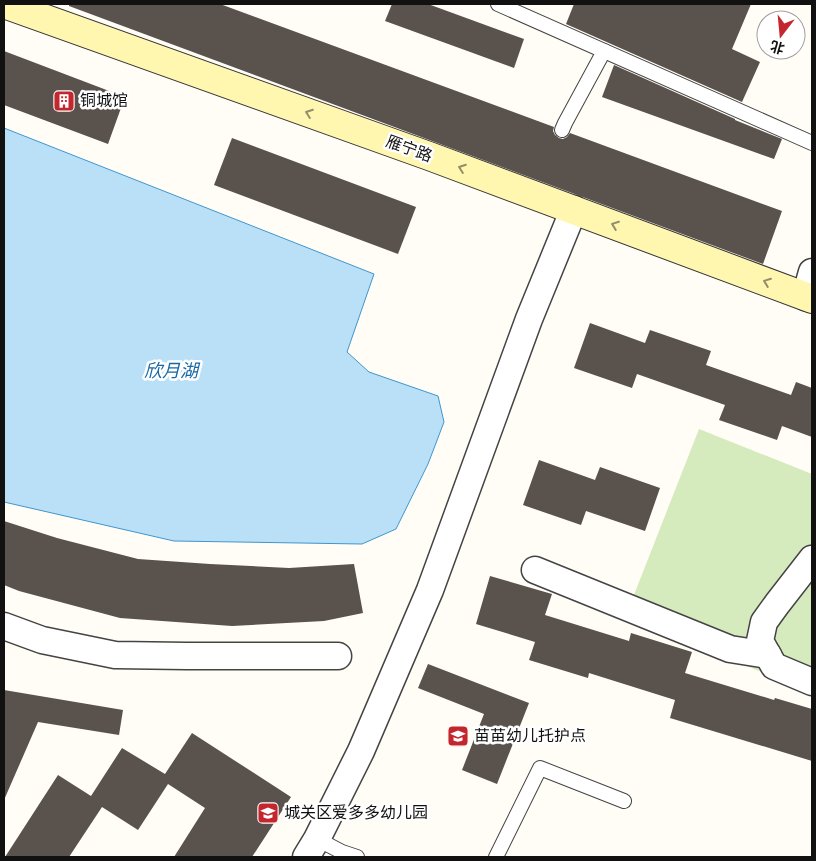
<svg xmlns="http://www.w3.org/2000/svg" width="816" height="861" font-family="Spectral,'Noto Sans SC',serif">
  <rect width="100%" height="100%" fill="#fffdf5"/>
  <path fill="#d5ebbd" d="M 699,429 L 812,474 L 812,692 L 716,654 L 630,605 Z"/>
  <path fill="#b9e0f7" stroke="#3f96cf" d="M 4,128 L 374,274 L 347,352 L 369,372 L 438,396 L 444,422 L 428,464 L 396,529 L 362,544 L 174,541 L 4,502 Z"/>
  <g fill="#5a524d">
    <path d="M 69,4 L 220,4 L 554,127 L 553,131 L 555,135 L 559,138 L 563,139 L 567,137 L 570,133 L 782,211 L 763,264 L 69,6 Z"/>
    <path d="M 392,4 L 428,4 L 524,39 L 514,68 L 385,21 Z"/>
    <path d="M 574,4 L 751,4 L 732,49 L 760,62 L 742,102 L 566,24 Z"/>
    <path d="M 4,51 L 125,97 L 108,144 L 4,105 Z"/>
    <path d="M 614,65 L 735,119 L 735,120 L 782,139 L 774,159 L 602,97 Z"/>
    <path d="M 232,138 L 416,207 L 398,254 L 214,185 Z"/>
    <path d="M 590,323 L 645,343 L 650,330 L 711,351 L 706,365 L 791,395 L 796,382 L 812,388 L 812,437 L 782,426 L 777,440 L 719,420 L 725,405 L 637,374 L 632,388 L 574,368 Z"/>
    <path d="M 539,460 L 595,480 L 600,467 L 660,488 L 645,531 L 586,511 L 581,525 L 523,505 Z"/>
    <path d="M 4,521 L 57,538 L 138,559 L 210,564 L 289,568 L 354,564 L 363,613 L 324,621 L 232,626 L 120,618 L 19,591 L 4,585 Z"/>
    <path d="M 490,576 L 552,594 L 545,615 L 629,641 L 631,633 L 692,652 L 685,673 L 774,700 L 775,698 L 812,709 L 812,761 L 670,718 L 675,700 L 589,673 L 588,678 L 529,660 L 535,642 L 476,624 Z"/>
    <path d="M 428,664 L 529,703 L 497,784 L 462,770 L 484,714 L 418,688 Z"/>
    <path d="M 4,690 L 123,710 L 119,735 L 38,722 L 4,800 Z"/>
    <path d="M 192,733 L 291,797 L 252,857 L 174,857 L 205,808 L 168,784 L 138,830 L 102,807 L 69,857 L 5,857 L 58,775 L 91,796 L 122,748 L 165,774 Z"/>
  </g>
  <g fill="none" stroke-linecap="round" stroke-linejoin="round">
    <g stroke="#444" stroke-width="16">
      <g id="service">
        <path d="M 498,4 L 812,143"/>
        <path d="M 562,130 L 565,123 L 604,51"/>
        <path d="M 317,839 L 342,852 L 357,857"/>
        <path d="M 496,857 L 540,768 L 624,801"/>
      </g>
    </g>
    <g stroke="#444" stroke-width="29">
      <g id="minor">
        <path d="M 805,297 L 812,272"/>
        <path d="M 812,559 L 777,604 L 764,622 L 760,641 L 774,666 L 812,682"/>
        <path d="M 535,570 L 730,649 L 768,655"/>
        <path d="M 4,626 L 42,640 L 115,655 L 187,656 L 338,656"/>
        <path d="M 306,857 L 317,839 L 361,751 L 430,590 L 529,319 L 574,209"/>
      </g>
    </g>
    <g stroke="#333" stroke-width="30">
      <path id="secondary" d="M 4,4 L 429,156 L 812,299"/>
    </g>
    <use href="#service" stroke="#fff" stroke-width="14"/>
    <use href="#minor" stroke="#fff" stroke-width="26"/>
    <use href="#secondary" stroke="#fff6b0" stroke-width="28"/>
  </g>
  <defs><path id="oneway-chevron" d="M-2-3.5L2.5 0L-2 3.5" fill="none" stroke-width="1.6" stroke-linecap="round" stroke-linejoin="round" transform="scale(1.25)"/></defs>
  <g stroke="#948f68">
    <use href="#oneway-chevron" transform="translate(309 113) rotate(-160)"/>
    <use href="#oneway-chevron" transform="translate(462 168) rotate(-160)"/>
    <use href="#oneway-chevron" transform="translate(615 225) rotate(-159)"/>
    <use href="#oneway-chevron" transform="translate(767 282) rotate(-159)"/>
  </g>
  <defs>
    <g id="building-square" transform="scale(1.125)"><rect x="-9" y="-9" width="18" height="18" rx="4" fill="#c4262e" stroke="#fff"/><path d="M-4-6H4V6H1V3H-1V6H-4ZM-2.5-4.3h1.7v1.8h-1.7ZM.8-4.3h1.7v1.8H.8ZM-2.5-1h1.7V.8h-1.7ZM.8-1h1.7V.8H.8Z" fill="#fff"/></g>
    <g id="school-square" transform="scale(1.125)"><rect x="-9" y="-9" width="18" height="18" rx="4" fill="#c4262e" stroke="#fff"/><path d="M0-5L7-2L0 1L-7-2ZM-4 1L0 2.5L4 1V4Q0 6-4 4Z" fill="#fff"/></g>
  </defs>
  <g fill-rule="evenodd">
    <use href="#building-square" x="64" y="101"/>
    <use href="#school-square" x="458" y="736"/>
    <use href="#school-square" x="268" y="813"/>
  </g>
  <g text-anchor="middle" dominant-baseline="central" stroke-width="5" stroke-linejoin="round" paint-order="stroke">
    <g font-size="16" fill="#111" stroke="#fff" text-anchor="start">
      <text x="80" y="101">铜城馆</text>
      <text x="474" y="736">苗苗幼儿托护点</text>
      <text x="284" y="813">城关区爱多多幼儿园</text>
    </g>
    <g font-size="16" fill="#111" stroke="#fff">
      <text transform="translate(409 149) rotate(20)">雁宁路</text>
    </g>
    <g font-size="18" font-style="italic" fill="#1768a6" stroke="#fff">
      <text x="171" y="371">欣月湖</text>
    </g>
  </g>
  <rect width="816" height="861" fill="none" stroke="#111111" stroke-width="10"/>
  <g transform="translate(781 35) rotate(196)"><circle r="24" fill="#ffffff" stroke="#a0a0a0"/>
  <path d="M0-4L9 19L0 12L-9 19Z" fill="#c4262e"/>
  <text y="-8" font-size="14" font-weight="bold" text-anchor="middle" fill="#111111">北</text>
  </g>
</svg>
